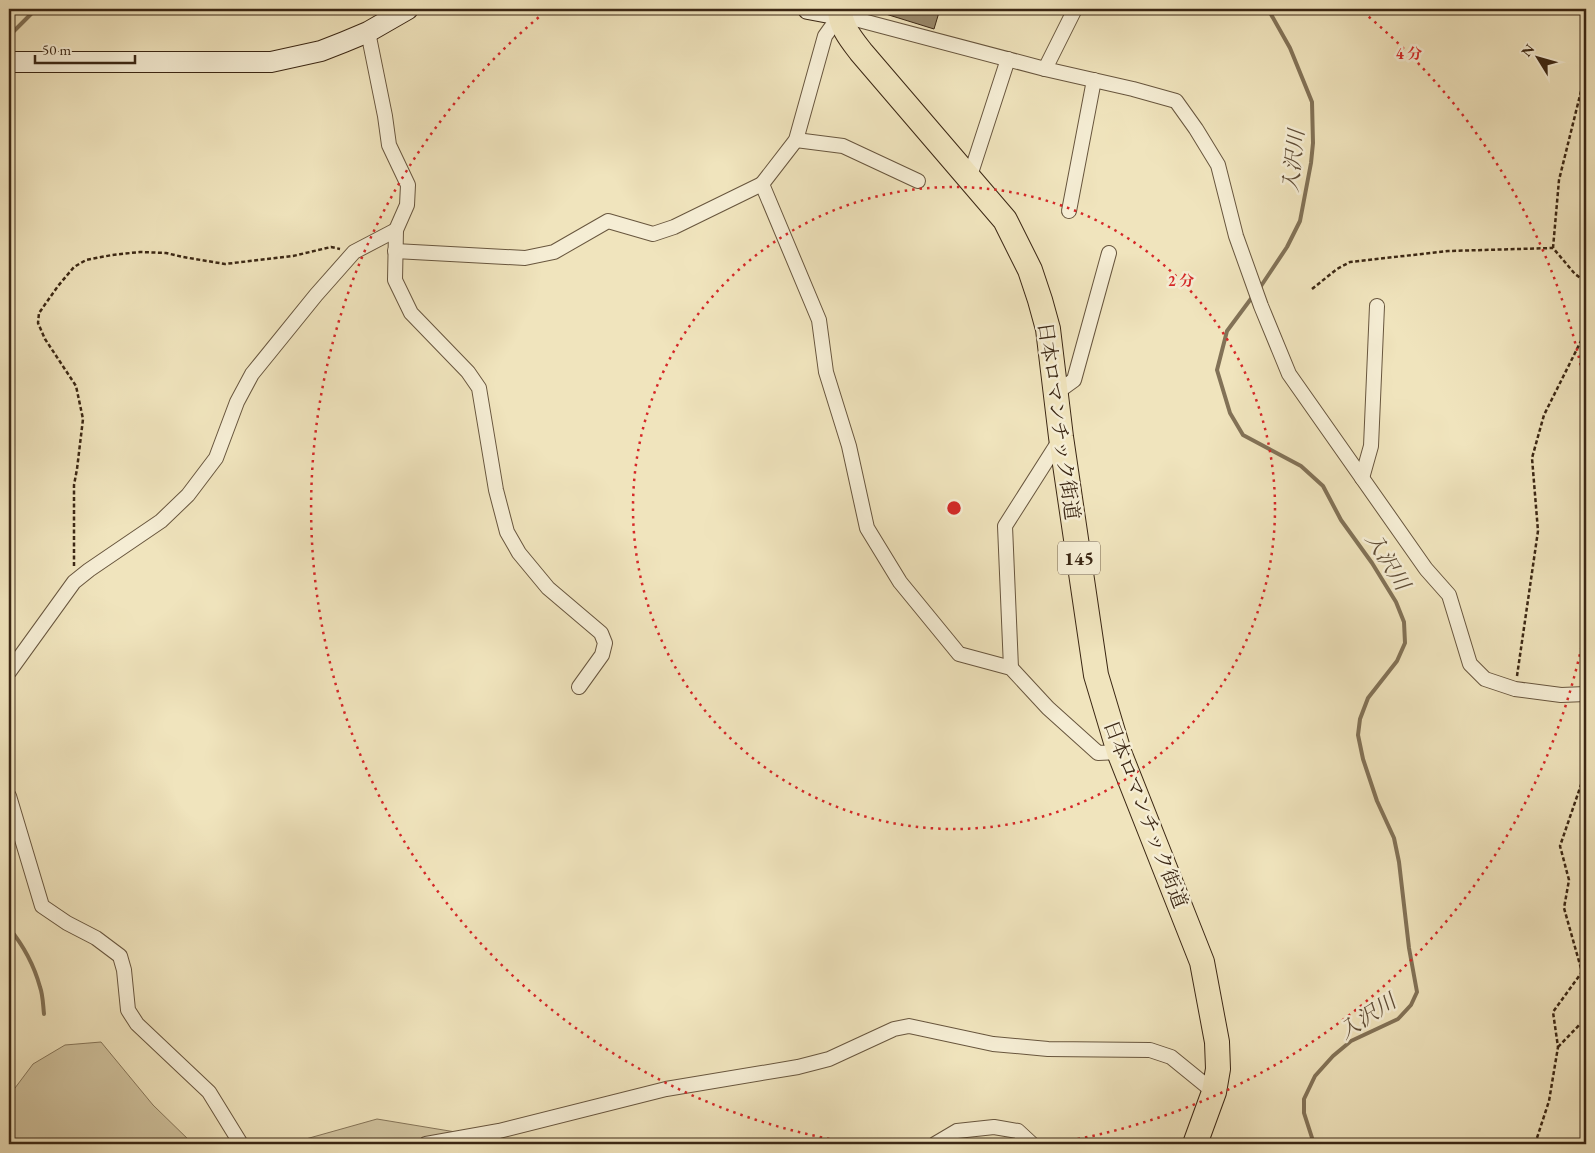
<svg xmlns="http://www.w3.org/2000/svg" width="1595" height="1153" font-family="'EB Garamond','Noto Serif JP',serif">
  <rect width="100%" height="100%" fill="#f0e4bd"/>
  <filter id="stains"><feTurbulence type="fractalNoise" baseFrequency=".004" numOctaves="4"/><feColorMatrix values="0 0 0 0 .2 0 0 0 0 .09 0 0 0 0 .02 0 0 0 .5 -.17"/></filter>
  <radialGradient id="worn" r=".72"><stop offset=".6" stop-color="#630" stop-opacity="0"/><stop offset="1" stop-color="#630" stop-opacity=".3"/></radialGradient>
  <g fill="#d1c4a0" stroke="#86765a">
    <path d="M 101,1042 L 153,1105 L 193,1144 L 9,1144 L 9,1096 L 33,1064 L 65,1045 Z"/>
    <path d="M 377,1119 L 528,1144 L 288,1144 Z"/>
  </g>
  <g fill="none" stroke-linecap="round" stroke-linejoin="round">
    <g stroke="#827257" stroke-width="4">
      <path d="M 9,36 L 36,9"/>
      <path d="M 1259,289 L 1287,247 L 1300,221 L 1311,163 L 1313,143 L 1312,102 L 1290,48 L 1268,9"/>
      <path d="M 1253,296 L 1227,331 L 1217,370 L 1230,413 L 1243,435 L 1301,466 L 1323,486 L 1341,520 L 1372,563 L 1396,602 L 1404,622 L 1405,643 L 1397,661 L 1368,698 L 1360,719 L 1358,735 L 1363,759 L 1377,801 L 1394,838 L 1399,862 L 1409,948 L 1417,992 L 1411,1005 L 1398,1019 L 1351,1041 L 1333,1056 L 1315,1076 L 1304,1099 L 1304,1113 L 1314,1144"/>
      <path d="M 9,928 C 23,945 34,965 40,987 C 43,995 43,1005 44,1014"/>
    </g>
  </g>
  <path fill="#99896c" stroke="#3b2714" d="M 876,9 L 940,9 L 934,29 L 876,11 Z"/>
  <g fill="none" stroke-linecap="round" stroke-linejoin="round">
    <g stroke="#68563e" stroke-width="16">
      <g id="minor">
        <path d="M 368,32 L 385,116 L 389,145 L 408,185 L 407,205 L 396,230 L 395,280 L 411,313 L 468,372 L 479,388 L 496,490 L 507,532 L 519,553 L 548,588 L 601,633 L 605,643 L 602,655 L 579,687"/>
        <path d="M 1045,69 L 1075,9"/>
        <path d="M 796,140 L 843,146 L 918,181"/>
        <path d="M 969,179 L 1008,59"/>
        <path d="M 1069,211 L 1094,80"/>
        <path d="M 395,251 L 525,258 L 554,252 L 608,221 L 653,234 L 674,227 L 762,184"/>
        <path d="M 1056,393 L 1074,380 L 1109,253"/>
        <path d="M 1362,478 L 1371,446 L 1377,306"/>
        <path d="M 1011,668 L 1005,526 L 1061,438"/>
        <path d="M 9,672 L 74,582 L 89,570 L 161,521 L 188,495 L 216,458 L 237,402 L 252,374 L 316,295 L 354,252 L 396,230"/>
        <path d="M 1119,752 L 1098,753 L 1048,708 L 1011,668 L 959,654 L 900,582 L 867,528 L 849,446 L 826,372 L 819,320 L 762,184 L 796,140 L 825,36 L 840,15 L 1045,69 L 1133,89 L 1176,101 L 1196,129 L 1218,165 L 1236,236 L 1261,306 L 1289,374 L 1426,569 L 1449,595 L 1470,664 L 1485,679 L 1515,689 L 1561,695 L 1586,694"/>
        <path d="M 9,796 L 42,906 L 67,923 L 96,938 L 120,956 L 124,970 L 128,1010 L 137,1024 L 209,1092 L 241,1144"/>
        <path d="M 426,1144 L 499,1131 L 666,1089 L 798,1067 L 829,1059 L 894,1029 L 909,1026 L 993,1044 L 1048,1049 L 1150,1050 L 1171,1057 L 1214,1092"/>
        <path d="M 935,1144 L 957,1131 L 994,1127 L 1018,1131 L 1032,1144"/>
      </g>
    </g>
    <g stroke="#3b2714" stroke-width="22">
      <g id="secondary">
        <path d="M 808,9 L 840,15"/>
        <path d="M 9,62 L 271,62 L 321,51 L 344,42 L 368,32 L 408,9"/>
      </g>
    </g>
    <g stroke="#3b2714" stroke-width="26">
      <path id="trunk" d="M 840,9 C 840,26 851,39 861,52 L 1005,220 L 1030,270 L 1040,300 L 1048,329 L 1061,437 L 1096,675 L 1119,752 L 1202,962 L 1217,1042 L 1218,1069 L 1214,1092 L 1195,1144"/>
    </g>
    <g stroke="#3b2714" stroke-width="2.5" stroke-dasharray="4 2.5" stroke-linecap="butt">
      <path d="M 1553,248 L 1559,180 L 1586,71"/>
      <path d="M 1312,289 L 1337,269 L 1350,262 L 1448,251 L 1553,248 L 1575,274 L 1586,282"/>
      <path d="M 74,566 L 74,485 L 77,469 L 83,419 L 76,386 L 45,339 L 38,323 L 39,313 L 58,286 L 74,267 L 86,260 L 112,255 L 140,252 L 166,253 L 183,257 L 225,264 L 293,256 L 331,247 L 340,249"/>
      <path d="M 1517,676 L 1538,531 L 1532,458 L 1544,415 L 1586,331"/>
      <path d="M 1558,1047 L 1586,1018"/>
      <path d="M 1535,1144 L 1549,1101 L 1558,1047 L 1553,1012 L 1582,972 L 1564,908 L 1569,880 L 1560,846 L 1583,779 L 1586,773"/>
    </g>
    <use href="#minor" stroke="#f5edd4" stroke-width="14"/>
    <use href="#secondary" stroke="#f5edd4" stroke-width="20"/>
    <use href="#trunk" stroke="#f0e4bd" stroke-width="24"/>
  </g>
  <g fill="none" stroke="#d62828" stroke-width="2.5" stroke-dasharray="2.5 5">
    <circle cx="954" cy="508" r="321"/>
    <path d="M1586 625A643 643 0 0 1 1049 1144M859 1144A643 643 0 0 1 545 12M1363 12A643 643 0 0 1 1586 391"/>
  </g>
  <g text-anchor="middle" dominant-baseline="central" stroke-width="5" stroke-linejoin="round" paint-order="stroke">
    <rect fill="#f5edd4" stroke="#73624e" stroke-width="1" x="1058" y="541.5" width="42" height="33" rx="4"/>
    <g font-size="19" font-weight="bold" fill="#3b2714">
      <text x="1079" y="558">145</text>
    </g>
    <g font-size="20" fill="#3b2714" stroke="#f5edd4">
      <text transform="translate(1059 421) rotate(82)">日本ロマンチック街道</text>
      <text transform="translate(1146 814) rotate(69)">日本ロマンチック街道</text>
    </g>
    <g font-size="21" font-style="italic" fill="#5f4c36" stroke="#f5edd4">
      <text transform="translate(1293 161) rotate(-84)">入沢川</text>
      <text transform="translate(1388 561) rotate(58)">入沢川</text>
      <text transform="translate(1367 1016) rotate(-33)">入沢川</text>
    </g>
  </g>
  <circle cx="954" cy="508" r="8" fill="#d62828" stroke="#f5edd4" stroke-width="2.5"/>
  <g font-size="15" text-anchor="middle" font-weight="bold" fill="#d62828" stroke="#f5edd4" stroke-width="5" stroke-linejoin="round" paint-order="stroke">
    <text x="1409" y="59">4 分</text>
    <text x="1181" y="286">2 分</text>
  </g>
  <rect width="1595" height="1153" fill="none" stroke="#f0e4bd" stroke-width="30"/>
  <rect x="10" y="10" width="1575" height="1133" fill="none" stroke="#3b2714" stroke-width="2.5"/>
  <rect x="15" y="15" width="1565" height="1123" fill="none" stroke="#3b2714"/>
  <g transform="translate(1538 58) rotate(307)" stroke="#f5edd4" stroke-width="4" paint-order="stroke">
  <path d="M0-4L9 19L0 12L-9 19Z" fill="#3b2714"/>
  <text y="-8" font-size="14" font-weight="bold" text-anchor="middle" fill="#3b2714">N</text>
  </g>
  <path d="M35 55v8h100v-8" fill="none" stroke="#3b2714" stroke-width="2.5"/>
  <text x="42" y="55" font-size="15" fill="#3b2714" stroke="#f5edd4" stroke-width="4" paint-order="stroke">50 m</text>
  <rect width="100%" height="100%" filter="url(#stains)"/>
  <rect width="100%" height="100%" fill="url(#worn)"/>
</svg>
